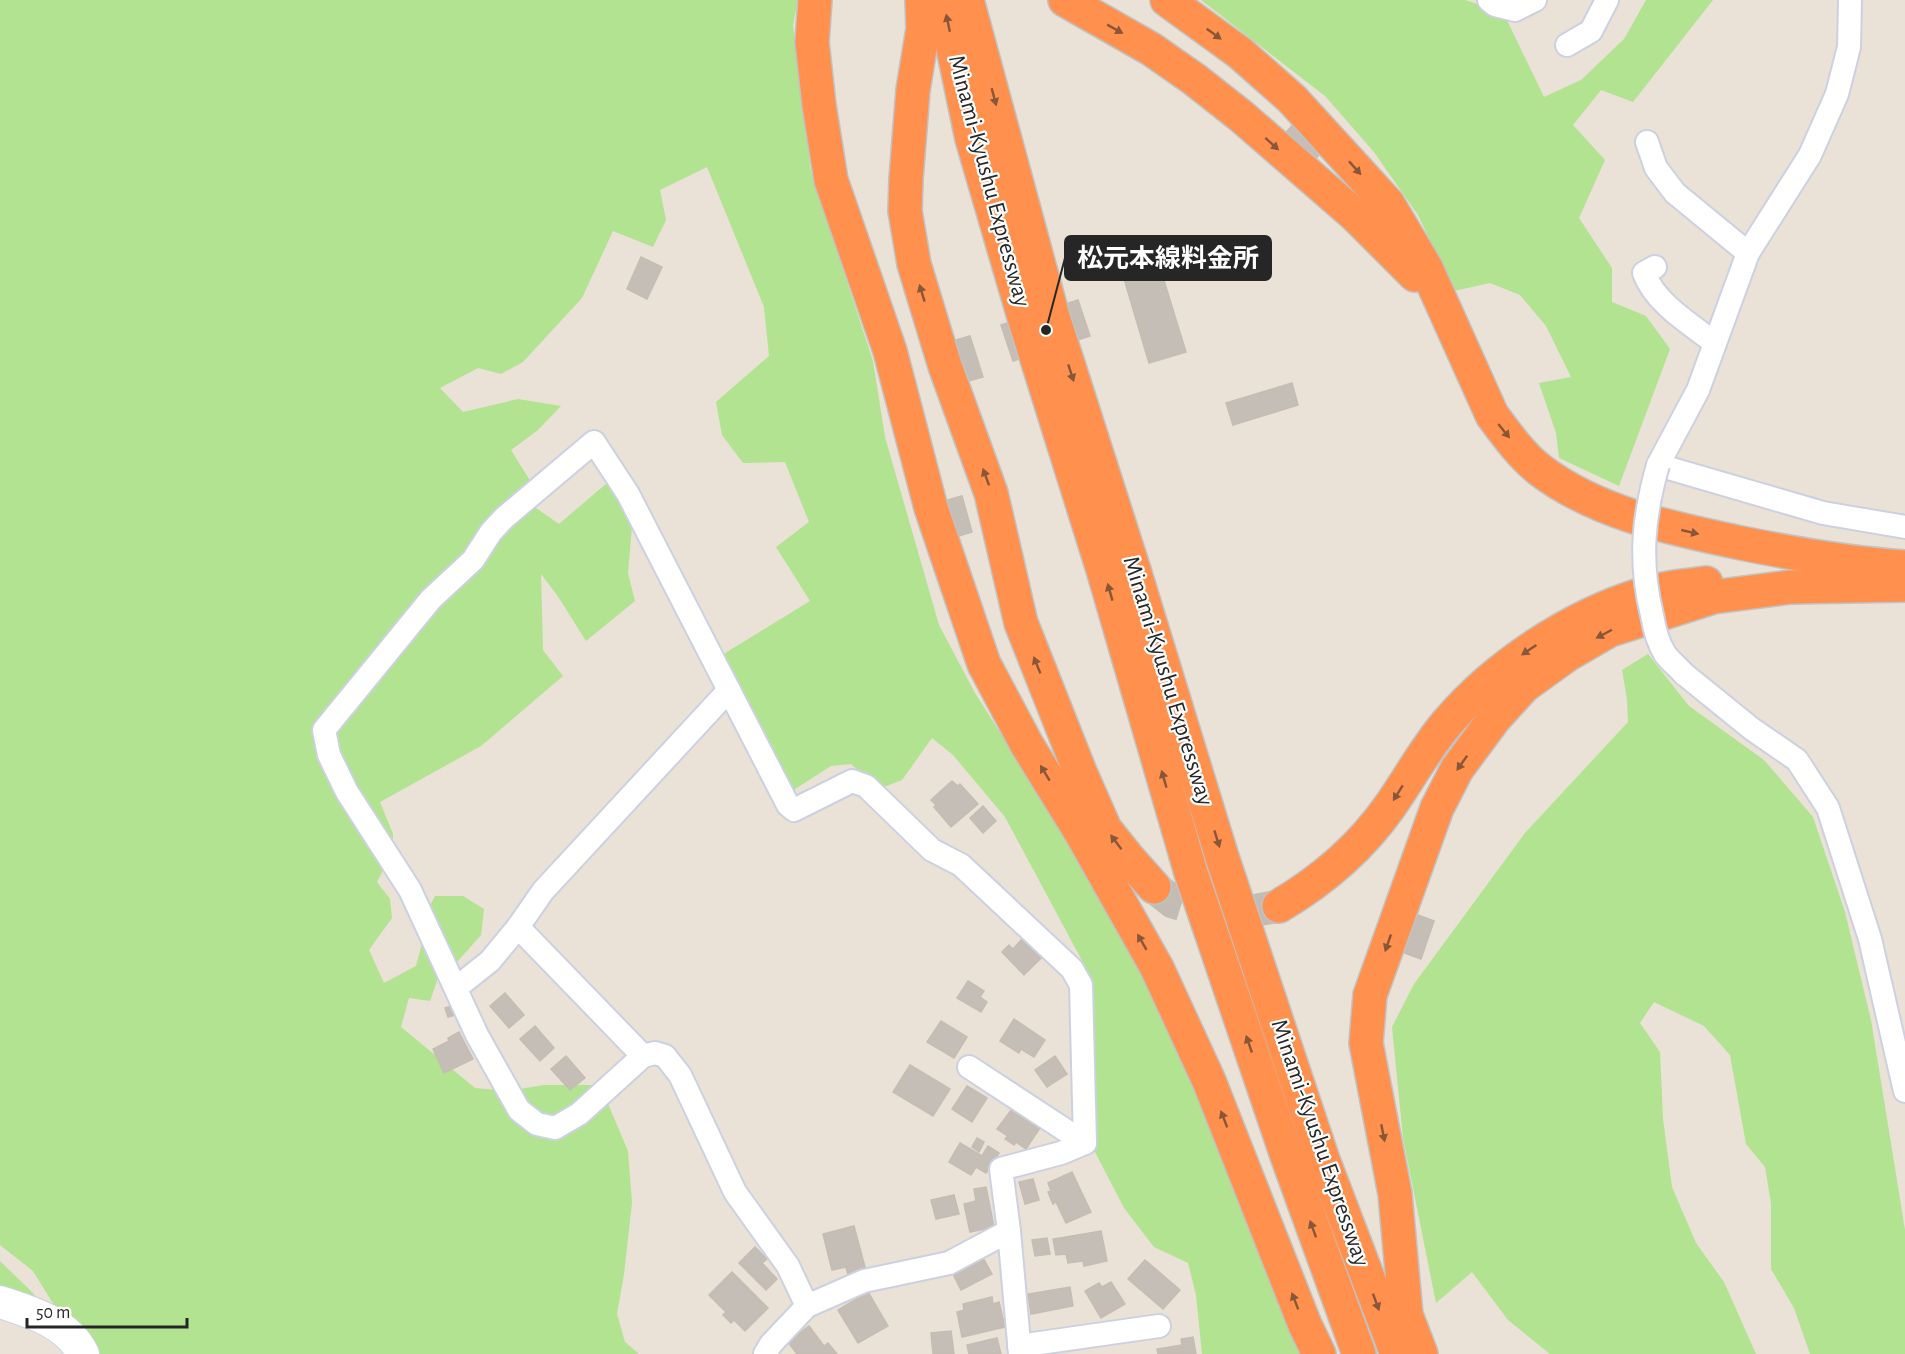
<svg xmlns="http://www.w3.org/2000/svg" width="1905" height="1354" font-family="'Alegreya Sans','Noto Sans JP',sans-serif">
  <rect width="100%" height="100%" fill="#eae1d7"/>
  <g fill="#b1e391">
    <path d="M 0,0 L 798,0 L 793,25 L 811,172 L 873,361 L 885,437 L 939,625 L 975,693 L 1056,821 L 1129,947 L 1199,1101 L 1307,1354 L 1202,1354 L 1196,1295 L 1188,1263 L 1154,1247 L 1124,1208 L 1094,1150 L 1093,981 L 1005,817 L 953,755 L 932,738 L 902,780 L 879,789 L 851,764 L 831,766 L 792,791 L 722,655 L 810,601 L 776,547 L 809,522 L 785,462 L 743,463 L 722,435 L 716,402 L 769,356 L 764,307 L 707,167 L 660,190 L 666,220 L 653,247 L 613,231 L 582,298 L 523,362 L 501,374 L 478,368 L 440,388 L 463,412 L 518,399 L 561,406 L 538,430 L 511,450 L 529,479 L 536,508 L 559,524 L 607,483 L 633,514 L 628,573 L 635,601 L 586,641 L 557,595 L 541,574 L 543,650 L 563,676 L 481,746 L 380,802 L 393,834 L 393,851 L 377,882 L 390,899 L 392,918 L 369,950 L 384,983 L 416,966 L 421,948 L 420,925 L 435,896 L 463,896 L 484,909 L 481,935 L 457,962 L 438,978 L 430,1001 L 409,998 L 401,1027 L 475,1088 L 508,1091 L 544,1085 L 600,1085 L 628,1151 L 632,1203 L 624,1274 L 617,1314 L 625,1342 L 639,1354 L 98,1354 L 57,1310 L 33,1271 L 0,1245 Z"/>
    <path d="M 1201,0 L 1465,0 L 1503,12 L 1544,97 L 1581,80 L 1624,39 L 1646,0 L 1713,0 L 1633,102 L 1601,90 L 1573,125 L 1605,160 L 1579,218 L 1612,268 L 1612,302 L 1646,316 L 1670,349 L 1619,486 L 1559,458 L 1556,433 L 1539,383 L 1571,377 L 1546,326 L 1520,295 L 1490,283 L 1454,291 L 1418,215 L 1374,152 L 1325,96 Z"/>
    <path d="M 1648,654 L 1689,706 L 1764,760 L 1813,817 L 1845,912 L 1871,1020 L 1905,1230 L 1905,1354 L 1810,1354 L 1794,1308 L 1771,1269 L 1771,1203 L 1765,1167 L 1746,1144 L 1730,1055 L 1704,1026 L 1654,1002 L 1640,1023 L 1660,1052 L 1663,1119 L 1672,1187 L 1696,1243 L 1724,1282 L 1756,1354 L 1550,1354 L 1508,1320 L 1472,1272 L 1436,1303 L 1403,1138 L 1392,1027 L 1414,984 L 1525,833 L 1628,722 L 1627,699 L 1622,670 Z"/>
    <path d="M 0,1261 L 34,1294 L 45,1316 L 0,1293 Z"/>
  </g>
  <g fill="#c5beb7" stroke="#c5bdb1" stroke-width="1.5">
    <path d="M 1298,119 L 1328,145 L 1299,177 L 1269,151 Z"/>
    <path d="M 641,257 L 662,267 L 647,299 L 627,289 Z"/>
    <path d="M 1158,261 L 1186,352 L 1149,363 L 1122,272 Z"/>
    <path d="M 1078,300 L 1090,336 L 1013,361 L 1001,325 Z"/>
    <path d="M 970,336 L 983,377 L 940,389 L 928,348 Z"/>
    <path d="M 1292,383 L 1298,405 L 1233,425 L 1226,403 Z"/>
    <path d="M 962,496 L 972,532 L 932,544 L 922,507 Z"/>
    <path d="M 952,781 L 958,786 L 960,784 L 978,804 L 951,827 L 934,807 L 936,805 L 931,800 Z"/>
    <path d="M 983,806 L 996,821 L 983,833 L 970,818 Z"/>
    <path d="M 1394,906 L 1434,921 L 1421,959 L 1380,944 Z"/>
    <path d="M 1022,939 L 1041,958 L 1024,975 L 1002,952 L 1009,945 L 1013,949 Z"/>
    <path d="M 968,981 L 984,991 L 980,997 L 987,1002 L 981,1012 L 957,998 Z"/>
    <path d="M 505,993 L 524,1015 L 509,1028 L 490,1006 Z"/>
    <path d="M 452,1006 L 455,1015 L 448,1017 L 445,1008 Z"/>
    <path d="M 1014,1019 L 1045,1040 L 1034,1057 L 1021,1049 L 1019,1053 L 1000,1041 Z"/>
    <path d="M 941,1021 L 967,1037 L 954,1058 L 927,1042 Z"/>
    <path d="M 535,1026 L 554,1048 L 540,1061 L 520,1039 Z"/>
    <path d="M 459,1032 L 473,1059 L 444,1073 L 433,1049 L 449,1041 L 448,1038 Z"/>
    <path d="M 566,1056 L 585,1078 L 570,1090 L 551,1069 Z"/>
    <path d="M 1055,1056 L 1067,1074 L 1047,1087 L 1035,1070 Z"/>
    <path d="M 910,1065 L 950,1089 L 933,1116 L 893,1092 Z"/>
    <path d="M 967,1086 L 987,1098 L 972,1122 L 952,1109 Z"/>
    <path d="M 1012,1109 L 1040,1128 L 1026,1149 L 1016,1142 L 1014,1145 L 1005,1139 L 1008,1136 L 997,1129 Z"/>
    <path d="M 977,1138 L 984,1142 L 979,1152 L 972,1147 Z"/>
    <path d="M 960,1143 L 982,1156 L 988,1146 L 999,1153 L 986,1173 L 976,1167 L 971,1175 L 949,1162 Z"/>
    <path d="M 1072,1172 L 1091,1212 L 1066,1223 L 1056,1202 L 1053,1204 L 1048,1192 L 1051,1191 L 1048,1183 Z"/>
    <path d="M 1033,1179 L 1039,1200 L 1025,1204 L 1019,1182 Z"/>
    <path d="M 986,1187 L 994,1227 L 970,1232 L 964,1204 L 976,1201 L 974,1189 Z"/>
    <path d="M 954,1195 L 959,1214 L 936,1219 L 931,1200 Z"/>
    <path d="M 854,1226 L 866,1271 L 848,1275 L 846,1267 L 832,1270 L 823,1234 Z"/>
    <path d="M 1101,1231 L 1107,1261 L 1084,1266 L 1083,1261 L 1068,1263 L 1066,1254 L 1056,1255 L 1053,1239 Z"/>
    <path d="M 1047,1238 L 1050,1254 L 1035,1256 L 1032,1240 Z"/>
    <path d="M 755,1247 L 767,1259 L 762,1263 L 777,1279 L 766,1290 L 739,1263 Z"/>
    <path d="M 982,1256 L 992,1274 L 961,1290 L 952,1272 Z"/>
    <path d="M 1145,1260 L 1180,1290 L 1163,1309 L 1128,1279 Z"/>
    <path d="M 732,1272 L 768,1308 L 745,1331 L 734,1320 L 731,1323 L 723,1315 L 726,1312 L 709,1295 Z"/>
    <path d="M 1111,1282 L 1125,1304 L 1101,1318 L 1085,1291 L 1099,1283 L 1102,1287 Z"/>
    <path d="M 1070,1287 L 1073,1306 L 1031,1314 L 1028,1294 Z"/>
    <path d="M 868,1292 L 888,1326 L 858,1343 L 838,1310 Z"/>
    <path d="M 992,1297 L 993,1304 L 999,1302 L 1005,1327 L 962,1337 L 957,1312 L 964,1310 L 963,1304 Z"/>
    <path d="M 809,1326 L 824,1346 L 828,1343 L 837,1354 L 797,1354 L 788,1342 Z"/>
    <path d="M 951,1331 L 954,1354 L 933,1354 L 931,1333 Z"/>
    <path d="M 1193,1337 L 1196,1354 L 1158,1354 L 1157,1349 L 1182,1345 L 1181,1339 Z"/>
    <path d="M 997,1338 L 1001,1354 L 969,1354 L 967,1345 Z"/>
  </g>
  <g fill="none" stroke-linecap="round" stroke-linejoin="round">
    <path stroke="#c3bcb4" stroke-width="33" stroke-dasharray="33 16" stroke-linecap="butt" d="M 1154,887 L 1173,902 L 1221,917 L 1279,906"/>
    <g stroke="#ccd1e1" stroke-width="26">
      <g id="street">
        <path d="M 1489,0 L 1495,5 L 1515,10 L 1535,0"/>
        <path d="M 1850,0 L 1849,47 L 1837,94 L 1810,155 L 1748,253 L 1698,390 L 1658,465 L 1823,513 L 1905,527"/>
        <path d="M 1567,45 L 1591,31 L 1607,0"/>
        <path d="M 1647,142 L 1656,168 L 1675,193 L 1748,253"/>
        <path d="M 1655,267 L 1644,273 C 1655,303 1690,324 1715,343"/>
        <path d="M 1684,674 L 1752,729 L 1797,760 L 1828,808 L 1870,939 L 1905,1091"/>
        <path d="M 518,927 L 643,1056"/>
        <path d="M 456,988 L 490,961 L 518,927 L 543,891 L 729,690"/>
        <path d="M 969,1067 L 1085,1143"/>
        <path d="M 807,1306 L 788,1266 L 735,1192 L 680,1075 L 665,1056 L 655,1053 L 643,1056 L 579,1114 L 555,1128 L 537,1124 L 519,1110 L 477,1035 L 410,890 L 347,792 L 329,755 L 324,730 L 431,599 L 473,560 L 491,532 L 504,518 L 594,442 L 628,494 L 788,805 L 794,810 L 852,781 L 866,786 L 932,850 L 961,865 L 1072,969 L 1081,985 L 1085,1143 L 1061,1153 L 1001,1169 L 1009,1231"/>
        <path d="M 1019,1346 L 1159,1326"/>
        <path d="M 765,1354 L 771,1344 L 807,1306 L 864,1281 L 949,1263 L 1009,1231 L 1020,1354"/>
      </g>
    </g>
    <g stroke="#ccd1e1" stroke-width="34">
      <path id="secondary" d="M 0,1302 C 31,1312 68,1323 83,1354"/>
    </g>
    <g stroke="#c2c2c2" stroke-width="36">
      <g id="highway">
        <path d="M 815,0 L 812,42 L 819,105 L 831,180 L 890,351 L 931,508 L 984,664 L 1027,745 L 1080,831 L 1157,968 L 1209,1081 L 1305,1325 L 1319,1354"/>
        <path d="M 922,0 L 923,29 L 913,90 L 906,179 L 905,211 L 914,264 L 945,366 L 991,493 L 1021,623 L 1080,772 L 1105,829 L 1129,859 L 1154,887"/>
        <path d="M 943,0 L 972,139 L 1026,324 L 1104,573 L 1191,873 L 1287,1156 L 1359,1354"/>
        <path d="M 967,0 L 1053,317 L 1133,567 L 1222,857 L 1323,1160 L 1397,1354"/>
        <path d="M 1065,0 L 1151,49 L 1194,79 L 1241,116 L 1356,216 L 1415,275"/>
        <path d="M 1167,0 L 1240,53 L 1292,99 L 1388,204 L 1426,268 L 1492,415 C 1506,434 1521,455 1540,470 C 1598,514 1671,528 1741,543 C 1795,554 1848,563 1903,567"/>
        <path d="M 1279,906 C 1323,880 1360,849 1390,806 C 1409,779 1425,749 1447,723 C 1495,666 1571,616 1643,594 C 1663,587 1685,586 1706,583"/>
        <path d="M 1421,1354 L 1406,1315 L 1395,1194 L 1366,1043 L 1370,995 L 1437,808 L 1457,769 L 1494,719 L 1524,686 L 1567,655 L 1610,630 L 1713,597 L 1790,587 L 1905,585"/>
      </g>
    </g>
    <use href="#street" stroke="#fff" stroke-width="22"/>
    <use href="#secondary" stroke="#fff" stroke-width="32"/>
    <use href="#highway" stroke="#ff904d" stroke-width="33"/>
    <g stroke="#ccd1e1" stroke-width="26" stroke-linecap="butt">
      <path id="street-bridge" d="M 1658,465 C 1643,517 1639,562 1652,615 C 1654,627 1658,643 1665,654 C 1670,661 1678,667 1684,674"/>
    </g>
    <use href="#street-bridge" stroke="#fff" stroke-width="22"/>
  </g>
  <defs><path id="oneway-solid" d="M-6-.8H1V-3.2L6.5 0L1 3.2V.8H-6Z" transform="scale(1.5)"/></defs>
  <g fill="#885638">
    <use href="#oneway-solid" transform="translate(948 23) rotate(-102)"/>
    <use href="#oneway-solid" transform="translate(1115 29) rotate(29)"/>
    <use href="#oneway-solid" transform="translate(1214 34) rotate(36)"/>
    <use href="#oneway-solid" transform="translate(994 97) rotate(75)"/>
    <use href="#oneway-solid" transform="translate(1272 144) rotate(42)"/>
    <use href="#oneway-solid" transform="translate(1355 168) rotate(48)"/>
    <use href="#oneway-solid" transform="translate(922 293) rotate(-107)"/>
    <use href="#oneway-solid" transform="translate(1071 373) rotate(72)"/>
    <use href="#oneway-solid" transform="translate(1504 431) rotate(51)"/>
    <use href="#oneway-solid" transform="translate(986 477) rotate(-110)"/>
    <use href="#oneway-solid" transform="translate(1690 532) rotate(13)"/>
    <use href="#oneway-solid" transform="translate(1110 592) rotate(-106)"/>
    <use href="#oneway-solid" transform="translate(1604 634) rotate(152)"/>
    <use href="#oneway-solid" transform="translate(1529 650) rotate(146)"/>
    <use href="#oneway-solid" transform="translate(1037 665) rotate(-112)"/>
    <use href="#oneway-solid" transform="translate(1462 763) rotate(125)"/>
    <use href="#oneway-solid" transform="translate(1045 773) rotate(-121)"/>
    <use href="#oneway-solid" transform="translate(1164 779) rotate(-106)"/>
    <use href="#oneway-solid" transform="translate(1398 793) rotate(122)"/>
    <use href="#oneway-solid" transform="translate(1217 839) rotate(73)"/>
    <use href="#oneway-solid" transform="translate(1116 842) rotate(-127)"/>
    <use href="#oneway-solid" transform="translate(1142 942) rotate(-120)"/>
    <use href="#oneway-solid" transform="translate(1388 943) rotate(109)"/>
    <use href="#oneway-solid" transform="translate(1249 1044) rotate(-109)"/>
    <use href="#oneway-solid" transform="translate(1224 1119) rotate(-111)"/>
    <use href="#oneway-solid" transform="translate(1383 1133) rotate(79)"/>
    <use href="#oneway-solid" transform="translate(1313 1229) rotate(-110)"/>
    <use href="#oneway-solid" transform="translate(1295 1301) rotate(-111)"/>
    <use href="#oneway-solid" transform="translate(1376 1302) rotate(70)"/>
  </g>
  <g text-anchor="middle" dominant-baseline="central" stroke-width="4.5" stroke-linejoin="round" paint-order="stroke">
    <g font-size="24" fill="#262626" stroke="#fff">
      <text transform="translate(989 181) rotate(75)">Minami-Kyushu Expressway</text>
      <text transform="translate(1168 681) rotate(73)">Minami-Kyushu Expressway</text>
      <text transform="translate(1320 1143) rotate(71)">Minami-Kyushu Expressway</text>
    </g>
  </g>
  <path fill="none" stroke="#262626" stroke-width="2" d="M1046 330L1065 258"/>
  <circle fill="#262626" stroke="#fff" stroke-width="2" cx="1046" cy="330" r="6"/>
  <rect fill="#262626" stroke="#262626" stroke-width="2" x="1065" y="236" width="206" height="44" rx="6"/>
  <g font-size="26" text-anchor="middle" font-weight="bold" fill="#fff">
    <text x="1168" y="267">松元本線料金所</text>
  </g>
  <path d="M27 1318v9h160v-9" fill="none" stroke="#262626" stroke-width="3"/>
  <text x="36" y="1318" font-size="18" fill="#262626" stroke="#ffffff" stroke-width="4.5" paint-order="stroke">50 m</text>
</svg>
